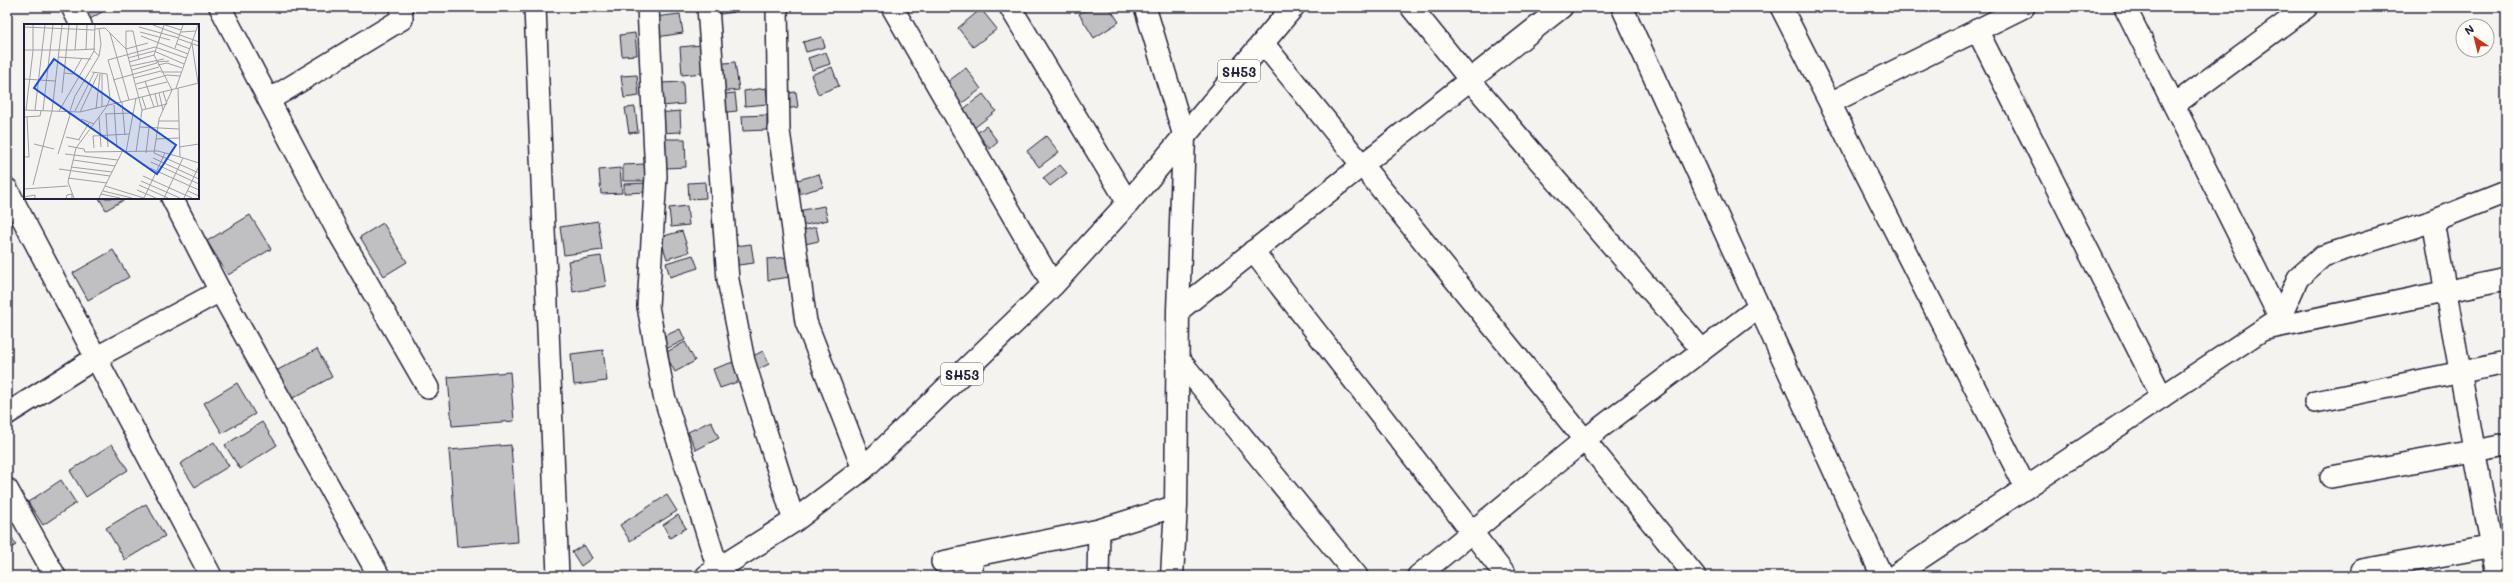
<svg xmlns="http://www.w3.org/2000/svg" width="2513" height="583" font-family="Mali,sans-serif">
  <rect width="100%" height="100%" fill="#f4f3ef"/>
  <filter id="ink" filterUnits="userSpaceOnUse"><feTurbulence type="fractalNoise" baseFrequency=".025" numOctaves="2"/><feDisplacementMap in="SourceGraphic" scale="8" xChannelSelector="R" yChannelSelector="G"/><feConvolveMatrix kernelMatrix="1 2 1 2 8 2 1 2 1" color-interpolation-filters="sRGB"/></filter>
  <g filter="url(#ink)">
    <g fill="#c0bfc2" stroke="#22223b">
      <path d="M 78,7 L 110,7 L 87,21 Z"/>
      <path d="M 713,7 L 733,7 L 734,12 L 714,15 Z"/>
      <path d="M 1090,7 L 1109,7 L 1119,22 L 1094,38 L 1079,14 Z"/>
      <path d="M 981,9 L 997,29 L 973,47 L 958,28 Z"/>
      <path d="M 680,14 L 683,33 L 657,37 L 654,17 Z"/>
      <path d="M 635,33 L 637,55 L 622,56 L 620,35 Z"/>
      <path d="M 822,37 L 825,47 L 806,52 L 803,42 Z"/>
      <path d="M 701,45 L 703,73 L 682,75 L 680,47 Z"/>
      <path d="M 826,52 L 830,64 L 812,70 L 808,58 Z"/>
      <path d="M 735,62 L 739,90 L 717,92 L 714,64 Z"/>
      <path d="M 832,67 L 839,86 L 818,94 L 811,75 Z"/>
      <path d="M 966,68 L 981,89 L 954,109 L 939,88 Z"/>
      <path d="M 637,75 L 639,96 L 624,98 L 621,76 Z"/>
      <path d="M 683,82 L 684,104 L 662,106 L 661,83 Z"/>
      <path d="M 766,88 L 768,104 L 745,106 L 744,91 Z"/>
      <path d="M 796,92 L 798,107 L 781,110 L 779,94 Z"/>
      <path d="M 735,93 L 737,111 L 718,113 L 716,95 Z"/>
      <path d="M 983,94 L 996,111 L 974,128 L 961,111 Z"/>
      <path d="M 635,107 L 638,132 L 629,133 L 625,108 Z"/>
      <path d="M 680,111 L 681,132 L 659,133 L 658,113 Z"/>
      <path d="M 767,115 L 767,130 L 743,131 L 742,116 Z"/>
      <path d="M 986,126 L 998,142 L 990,149 L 977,133 Z"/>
      <path d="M 1046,136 L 1059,152 L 1039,167 L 1027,151 Z"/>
      <path d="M 665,139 L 685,139 L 686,167 L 666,168 Z"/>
      <path d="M 645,164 L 646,181 L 623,181 L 623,165 Z"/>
      <path d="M 1060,165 L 1067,173 L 1050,186 L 1043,178 Z"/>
      <path d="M 620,168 L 622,193 L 601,194 L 599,170 Z"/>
      <path d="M 819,174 L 823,187 L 791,196 L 787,183 Z"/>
      <path d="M 705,182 L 706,198 L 689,199 L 688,183 Z"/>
      <path d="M 649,183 L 649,192 L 624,193 L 624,184 Z"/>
      <path d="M 99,198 L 127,198 L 106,210 Z"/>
      <path d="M 687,206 L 689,225 L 671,227 L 669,208 Z"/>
      <path d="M 824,206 L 828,220 L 796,227 L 793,212 Z"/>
      <path d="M 250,215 L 271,249 L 228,275 L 207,241 Z"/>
      <path d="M 598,221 L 602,250 L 564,255 L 560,227 Z"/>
      <path d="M 383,223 L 407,262 L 384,276 L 360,237 Z"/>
      <path d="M 816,227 L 819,241 L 800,245 L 797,232 Z"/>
      <path d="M 682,231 L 689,252 L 667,259 L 660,237 Z"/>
      <path d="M 751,244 L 754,263 L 731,266 L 729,247 Z"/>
      <path d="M 113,250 L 129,277 L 88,300 L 73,273 Z"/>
      <path d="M 693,255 L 698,268 L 670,277 L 666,263 Z"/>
      <path d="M 601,256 L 606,286 L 573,292 L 568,261 Z"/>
      <path d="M 790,257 L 791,277 L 768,280 L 767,259 Z"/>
      <path d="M 680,329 L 685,340 L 666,349 L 660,338 Z"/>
      <path d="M 685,342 L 695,361 L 675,372 L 665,353 Z"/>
      <path d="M 317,349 L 332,377 L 289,400 L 274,372 Z"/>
      <path d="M 603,350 L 607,381 L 574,385 L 571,354 Z"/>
      <path d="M 763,351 L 769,364 L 753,372 L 747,359 Z"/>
      <path d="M 736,361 L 743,380 L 720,388 L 713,369 Z"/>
      <path d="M 510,372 L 514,421 L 452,426 L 448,377 Z"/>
      <path d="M 237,383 L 255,414 L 222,433 L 204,403 Z"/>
      <path d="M 711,421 L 719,438 L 696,450 L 688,432 Z"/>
      <path d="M 262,422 L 277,445 L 240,469 L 225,445 Z"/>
      <path d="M 214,442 L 229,466 L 195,487 L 180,464 Z"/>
      <path d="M 112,444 L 128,470 L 86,497 L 70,471 Z"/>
      <path d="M 511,445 L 518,542 L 457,547 L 449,450 Z"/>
      <path d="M 61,480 L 76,503 L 43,525 L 28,502 Z"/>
      <path d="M 667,495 L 677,511 L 630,541 L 620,525 Z"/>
      <path d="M 146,504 L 165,536 L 125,560 L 106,528 Z"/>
      <path d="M 678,515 L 686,528 L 670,538 L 663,525 Z"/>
      <path d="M 7,528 L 16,545 L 7,550 Z"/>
      <path d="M 584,545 L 592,558 L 581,566 L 572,552 Z"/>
    </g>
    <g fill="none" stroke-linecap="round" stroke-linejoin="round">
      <g stroke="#22223b" stroke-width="24">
        <g id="street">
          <path d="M 72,7 L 81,25"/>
          <path d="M 220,7 L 337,230 L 428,388"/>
          <path d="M 535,7 L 558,576"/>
          <path d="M 648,7 L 656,176 L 648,306 L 664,396 L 718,569"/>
          <path d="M 708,7 L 728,280 L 744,361 L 794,521"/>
          <path d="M 777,7 L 779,131 L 806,322 L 863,469"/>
          <path d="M 892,7 L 1053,285"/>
          <path d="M 1010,7 L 1128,203"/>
          <path d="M 1145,7 L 1184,136"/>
          <path d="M 1411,7 L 1470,80 L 1702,350"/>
          <path d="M 1622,7 L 1882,576"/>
          <path d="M 1781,7 L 2026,488"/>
          <path d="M 2125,7 L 2280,318"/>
          <path d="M 1977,30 L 2162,397"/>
          <path d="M 1263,43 L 1695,576"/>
          <path d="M 269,100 L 402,19 L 401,7"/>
          <path d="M 1830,103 L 2024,7"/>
          <path d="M 2174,105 L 2307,7"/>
          <path d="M 7,189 L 211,576"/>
          <path d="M 172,198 L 220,291 L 379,576"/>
          <path d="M 2433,221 L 2497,576"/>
          <path d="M 1253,251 L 1506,576"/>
          <path d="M 1178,311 L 1562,7"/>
          <path d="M 2266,329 L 2506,279"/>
          <path d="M 1177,357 L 1357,576"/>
          <path d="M 2315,402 L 2506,363"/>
          <path d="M 7,414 L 97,357 L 220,291"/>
          <path d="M 2331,477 L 2506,445"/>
          <path d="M 7,489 L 55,576"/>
          <path d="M 972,556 L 972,576"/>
          <path d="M 942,562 L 1099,530 L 1176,506"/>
          <path d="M 2362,570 L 2505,544"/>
          <path d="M 1098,576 L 1099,530"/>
          <path d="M 1418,576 L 1583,441 L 1759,307"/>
          <path d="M 1894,576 L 2280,318 L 2298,278 L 2323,256 L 2433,221 L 2506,192"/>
        </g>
      </g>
      <g stroke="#22223b" stroke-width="25">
        <path id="secondary" d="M 1172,576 L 1176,506 L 1178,311 L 1184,136"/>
      </g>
      <g stroke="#22223b" stroke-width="25">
        <path id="primary" d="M 707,576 L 794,521 L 863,469 L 1053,285 L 1128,203 L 1293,7"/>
      </g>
      <use href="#street" stroke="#fdfcf7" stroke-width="21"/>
      <use href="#secondary" stroke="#fdfcf7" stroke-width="22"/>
      <use href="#primary" stroke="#fdfcf7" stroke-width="22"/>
    </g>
  </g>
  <g text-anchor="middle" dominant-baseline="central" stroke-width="3" stroke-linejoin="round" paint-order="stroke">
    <g fill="#fdfcf7" stroke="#646373" stroke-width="1">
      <rect x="1218" y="60" width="42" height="22" rx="3"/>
      <rect x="941" y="363" width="42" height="22" rx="3"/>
    </g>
    <g font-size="13" font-weight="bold" fill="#22223b">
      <text x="1239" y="71">SH53</text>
      <text x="962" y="374">SH53</text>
    </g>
  </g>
  <g transform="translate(24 24)">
    <rect width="175" height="175" fill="#f4f3ef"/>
    <path fill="none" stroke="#a09fa7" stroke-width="1" d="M 129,1 L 175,18M 141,1 L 157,6M 0,3 L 71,6M 115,3 L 155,14M 71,5 L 81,4 L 102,25 L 124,19M 116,8 L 146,16M 157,8 L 172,7M 86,9 L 105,76M 117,12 L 164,30M 155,15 L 175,22M 153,20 L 166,25M 168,20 L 174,59M 151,24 L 159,1M 0,26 L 51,26 L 53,1M 51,26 L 71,25M 62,26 L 63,1M 75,32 L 77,20 L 75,5M 34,33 L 67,35M 104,34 L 130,27 L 160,40M 0,36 L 0,1M 105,38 L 130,31M 132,38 L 145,37M 134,41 L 143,39 L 158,44M 107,42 L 140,35M 108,46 L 133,39M 137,48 L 157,48M 40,49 L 49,50 L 58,34M 78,50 L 78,83M 110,54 L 137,47M 0,55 L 31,57M 89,56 L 135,43M 121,57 L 130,83M 112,60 L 143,51 L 156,52M 152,64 L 174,1M 154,64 L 156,133 L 175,139M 114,65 L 143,58M 38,69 L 45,1M 135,69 L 139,86M 131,70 L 134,82M 118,73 L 122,85M 98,78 L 101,111M 97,79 L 84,36 L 131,23 L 162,34M 90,81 L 93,124M 72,85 L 76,50M 0,86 L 56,88 L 175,59M 2,86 L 9,27 L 9,1M 11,86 L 21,1M 19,86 L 29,1M 118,86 L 143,80 L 139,68M 35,87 L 70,27M 46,87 L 51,72 L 75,32 L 70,27 L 71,1M 51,87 L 70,49M 56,88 L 74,50M 81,90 L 109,89M 82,90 L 84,123M 0,93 L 16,92 L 17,87M 75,93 L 77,123M 57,95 L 70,100M 135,97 L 155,97M 116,103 L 155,105M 42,113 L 56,116M 55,115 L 65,99M 132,115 L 155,114M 10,120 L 30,125M 44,122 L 60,125 L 61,128 L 134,127 L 156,133M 155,123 L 175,120M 70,124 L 69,112 L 105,110M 102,128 L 112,74M 112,128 L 118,86 L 102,25 L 102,7 L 109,7 L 115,35M 122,129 L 125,104M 130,129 L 135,95 L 148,66 L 130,31 L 140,1M 130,129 L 175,149M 34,130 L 46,91 L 44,89M 41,130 L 94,136M 0,133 L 5,133 L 3,93M 129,134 L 175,155M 49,136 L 91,142M 127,138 L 175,160M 47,143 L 88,148M 126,144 L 175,166M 35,145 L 86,152M 119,152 L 168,174M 44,154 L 83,159M 117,157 L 156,174M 9,161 L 28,87 L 38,1M 115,161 L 144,174M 81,162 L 120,174M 0,165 L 44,162M 113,166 L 132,174M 79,167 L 108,174M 164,167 L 175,172M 77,170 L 96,174M 0,173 L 11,171 L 11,174M 42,174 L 43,171 L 48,170 L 48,174M 50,174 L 44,158 L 52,124 L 83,82 L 86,74 L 83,50 L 68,48M 75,174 L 98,128M 120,174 L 141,129M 140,174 L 159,134M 160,174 L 175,142"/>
    <path fill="#1d4ed8" fill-opacity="0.15" stroke="#1d4ed8" stroke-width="2" d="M 30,35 L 152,121 L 133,150 L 10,64 Z"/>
    <rect width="175" height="175" fill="none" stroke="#22223b" stroke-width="2"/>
  </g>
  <rect width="2513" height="583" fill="none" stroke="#fdfcf7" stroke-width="24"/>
  <rect x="12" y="12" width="2489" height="559" fill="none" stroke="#22223b" stroke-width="1.5" filter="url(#ink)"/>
  <g transform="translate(2475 38) rotate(325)"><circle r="19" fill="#fdfcf7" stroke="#a5a5ac"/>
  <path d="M0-3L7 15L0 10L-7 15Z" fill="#c8321e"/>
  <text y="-6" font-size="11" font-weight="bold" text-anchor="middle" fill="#22223b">N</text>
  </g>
</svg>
